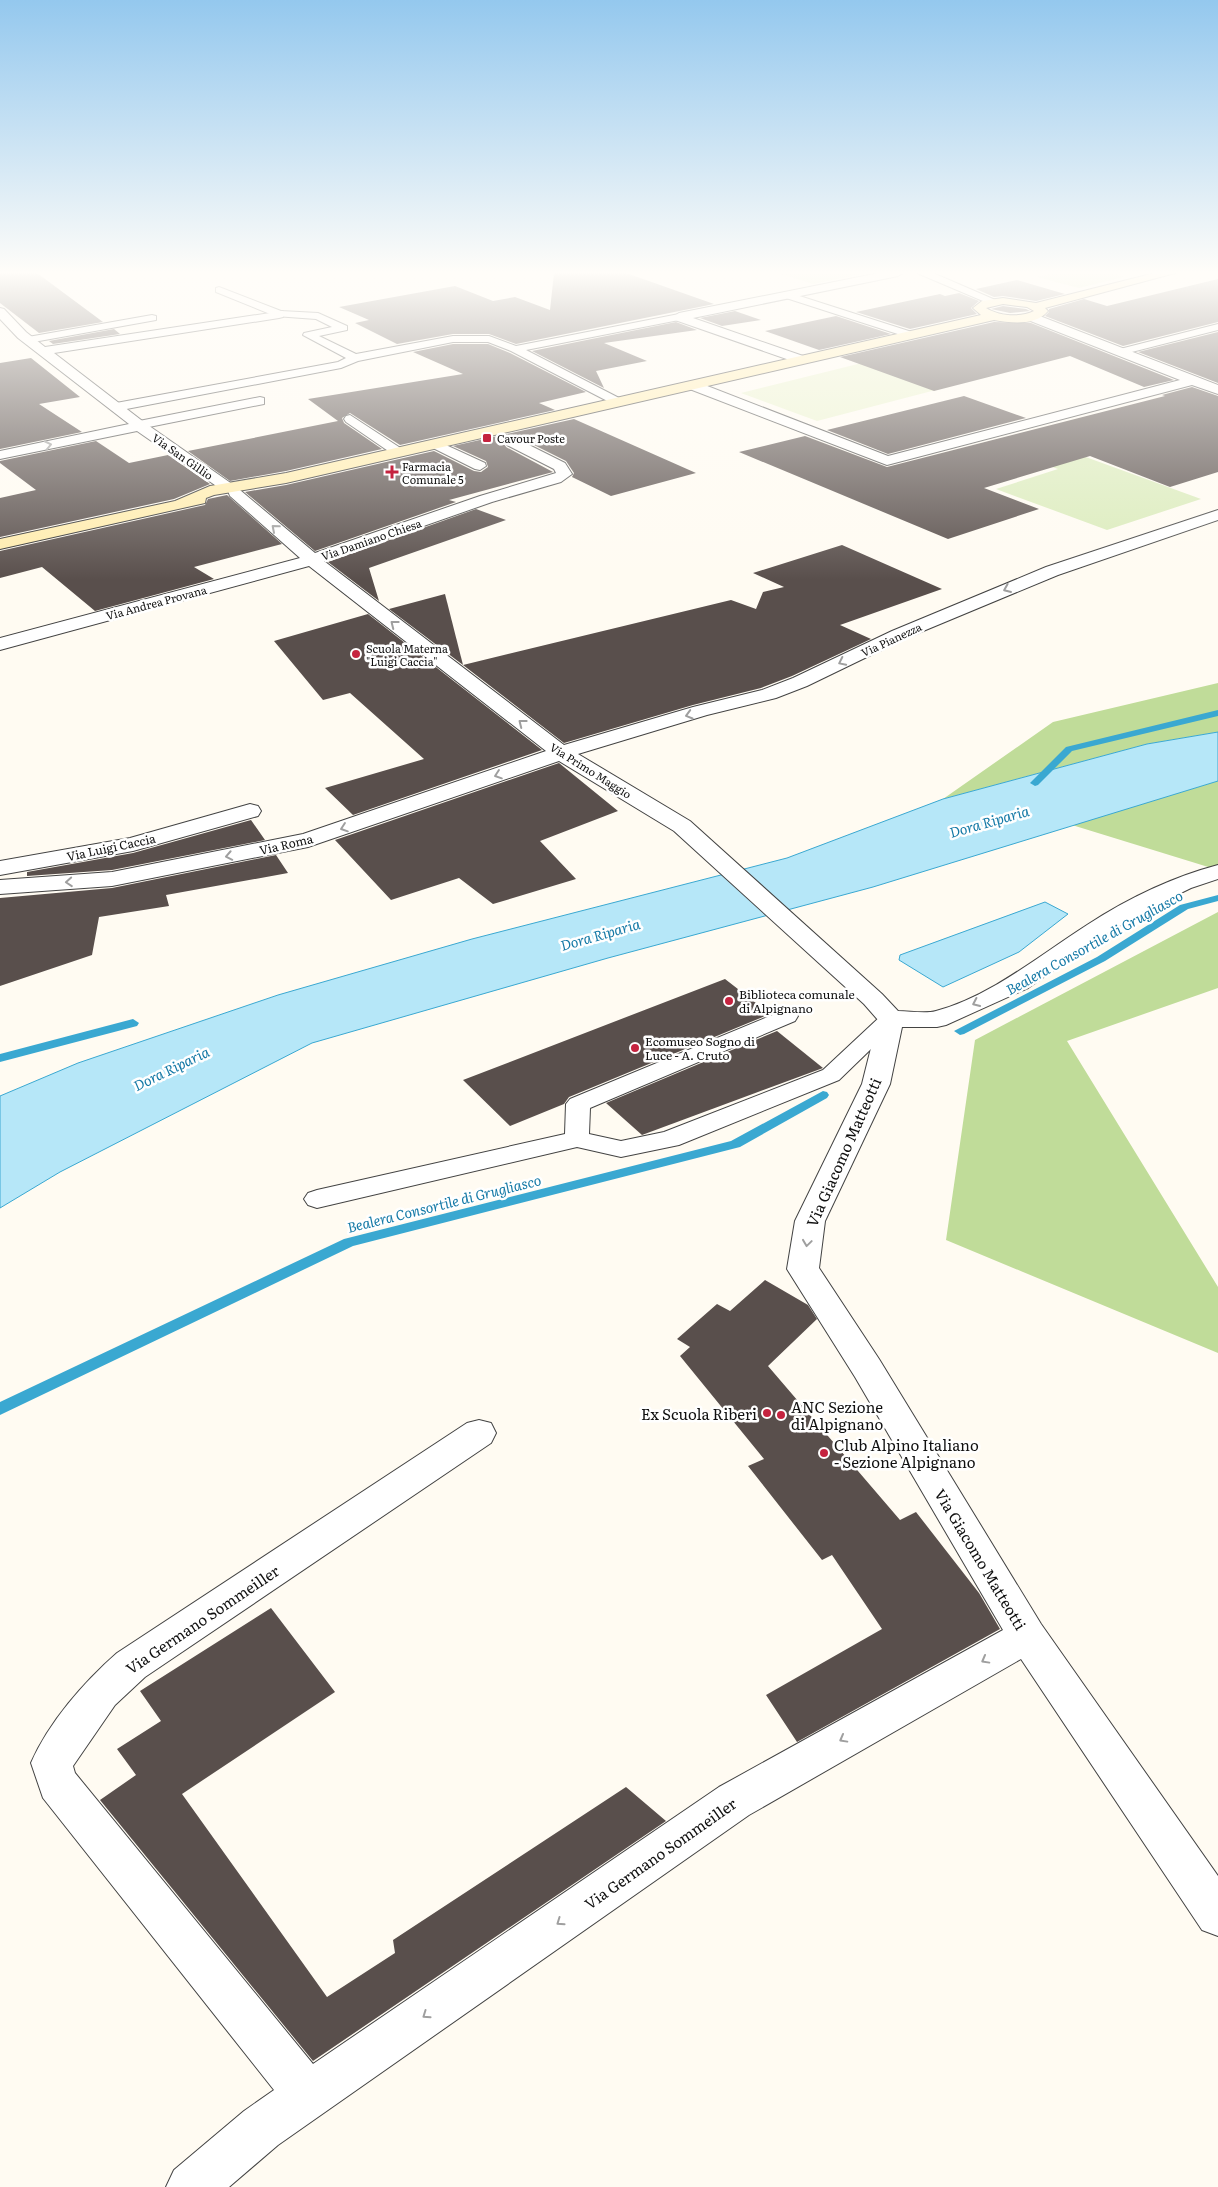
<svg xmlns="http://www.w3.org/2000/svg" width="1218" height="2187" font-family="Literata,serif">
  <rect width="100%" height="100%" fill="#fffbf2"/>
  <g fill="#daebba">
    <path d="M 779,273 L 867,273 L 813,284 Z"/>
    <path d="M 1055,273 L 1110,273 L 1124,277 L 1079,288 L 1037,277 Z"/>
    <path d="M 1039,440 L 1201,499 L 1107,530 L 996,489 L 1058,469 L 1003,450 Z"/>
  </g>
  <g fill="#c0dc99">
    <path d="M 1218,683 L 1218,732 L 1147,744 L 943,799 L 1053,722 Z"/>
    <path d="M 1218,781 L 1218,870 L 1072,825 Z"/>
    <path d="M 1218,912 L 1218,988 L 1067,1041 L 1218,1287 L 1218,1353 L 946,1240 L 975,1040 Z"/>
  </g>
  <path fill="#eaf2cc" d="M 874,360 L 951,386 L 817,421 L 741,393 Z"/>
  <g fill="#b6e7f8" stroke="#3aa8d1">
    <path d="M 1218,732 L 1218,781 L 873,887 L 608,958 L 312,1043 L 60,1172 L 0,1208 L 0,1096 L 78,1063 L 278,995 L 472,939 L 787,858 L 943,799 L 1147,744 Z"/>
    <path d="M 1045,902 L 1068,914 L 1019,952 L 943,987 L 899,960 L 900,955 Z"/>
  </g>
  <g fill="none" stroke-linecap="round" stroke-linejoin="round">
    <g fill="#3aa8d1" fill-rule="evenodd">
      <path d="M 1218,710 L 1218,716 L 1072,751 L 1038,785 L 1035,786 L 1030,783 L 1066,747 Z"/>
      <path d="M 1218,895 L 1218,901 L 1188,909 L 1105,961 L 964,1034 L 960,1035 L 954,1031 L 1097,957 L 1180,905 Z"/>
      <path d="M 133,1019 L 139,1023 L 137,1026 L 0,1062 L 0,1054 Z"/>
      <path d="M 823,1091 L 827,1092 L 829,1095 L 827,1098 L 740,1147 L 353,1246 L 0,1415 L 0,1402 L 344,1239 L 731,1141 Z"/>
    </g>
  </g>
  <g fill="#594f4c">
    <path d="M 0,273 L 37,273 L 103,322 L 39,333 L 0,303 Z"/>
    <path d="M 554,273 L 626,273 L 714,304 L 516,344 L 489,334 L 453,334 L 397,344 L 355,323 L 369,320 L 339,307 L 455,286 L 493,301 L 515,297 L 550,310 Z"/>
    <path d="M 1218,279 L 1218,322 L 1123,346 L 1045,316 L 1049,312 L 1049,309 L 1084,299 L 1107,306 Z"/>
    <path d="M 1017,280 L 1065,294 L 1036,301 L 1003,296 L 994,297 L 976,289 Z"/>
    <path d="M 959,293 L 979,301 L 971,308 L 977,314 L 910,329 L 856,312 L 940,294 L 945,296 Z"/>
    <path d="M 1003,306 L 1026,309 L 1030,311 L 1010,313 L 991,309 Z"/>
    <path d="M 735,311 L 761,320 L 722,326 L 700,318 Z"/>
    <path d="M 836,316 L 891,334 L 819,350 L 765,331 Z"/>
    <path d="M 676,322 L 697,330 L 604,343 L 647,361 L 596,371 L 604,388 L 532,351 Z"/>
    <path d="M 994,322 L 1031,323 L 1174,380 L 1144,387 L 1070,356 L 934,391 L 840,357 Z"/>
    <path d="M 114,329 L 120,334 L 53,344 L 49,341 Z"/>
    <path d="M 1218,332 L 1218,383 L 1138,352 Z"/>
    <path d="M 453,344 L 488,344 L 510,353 L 586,392 L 539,403 L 555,410 L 400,445 L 350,413 L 342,418 L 344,423 L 382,449 L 286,471 L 230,481 L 188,451 L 338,421 L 308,399 L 463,374 L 413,352 Z"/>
    <path d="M 31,358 L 80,397 L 39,404 L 82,432 L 0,449 L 0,363 Z"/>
    <path d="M 1192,387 L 1218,396 L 1218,472 L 1170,487 L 1090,456 L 984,488 L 1039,509 L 948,539 L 739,452 L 805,436 L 887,467 L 1165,396 L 1162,395 Z"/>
    <path d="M 964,396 L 1026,418 L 888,454 L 827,430 Z"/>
    <path d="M 574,419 L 696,473 L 611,496 L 572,477 L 574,473 L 566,461 L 518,437 L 507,437 L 503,441 L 506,447 L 553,472 L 449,500 L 456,502 L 315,551 L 245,492 L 286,485 L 434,451 L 474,471 L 481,472 L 488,467 L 486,461 L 453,446 Z"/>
    <path d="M 96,441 L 129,463 L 168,455 L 210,484 L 174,499 L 0,537 L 0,498 L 36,490 L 0,463 L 0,461 Z"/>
    <path d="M 227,495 L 282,544 L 194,567 L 214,579 L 95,611 L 42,567 L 0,578 L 0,551 L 205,505 L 208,499 Z"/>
    <path d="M 476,509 L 506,520 L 369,568 L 379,601 L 328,562 Z"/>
    <path d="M 842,545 L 942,589 L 840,625 L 871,639 L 792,676 L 761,688 L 693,705 L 564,743 L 463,665 L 731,600 L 756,609 L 763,592 L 784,587 L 753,573 Z"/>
    <path d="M 445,594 L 463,665 L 389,609 Z"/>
    <path d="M 368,614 L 542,750 L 353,815 L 325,788 L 424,759 L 350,693 L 323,700 L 274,641 Z"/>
    <path d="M 559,763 L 618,811 L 540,841 L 576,879 L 493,904 L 459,878 L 391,900 L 335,840 Z"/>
    <path d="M 251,820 L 265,840 L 112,870 L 27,876 L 27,872 L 133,853 Z"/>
    <path d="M 276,855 L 288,873 L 166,895 L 169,906 L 99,917 L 92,955 L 0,986 L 0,898 L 112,888 Z"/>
    <path d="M 725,979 L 770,1014 L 569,1097 L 564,1104 L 510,1126 L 463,1080 Z"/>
    <path d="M 777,1031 L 823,1068 L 642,1135 L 606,1103 Z"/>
    <path d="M 765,1280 L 808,1305 L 817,1319 L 768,1366 L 900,1520 L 916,1512 L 979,1593 L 1000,1629 L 797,1742 L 766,1695 L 882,1629 L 832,1555 L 822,1560 L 748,1466 L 764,1459 L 680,1356 L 690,1347 L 677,1339 L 717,1304 L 730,1311 Z"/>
    <path d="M 271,1608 L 335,1692 L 182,1794 L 327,1997 L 395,1953 L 393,1940 L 626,1787 L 666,1821 L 313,2061 L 100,1800 L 136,1775 L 117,1749 L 161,1721 L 140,1691 Z"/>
  </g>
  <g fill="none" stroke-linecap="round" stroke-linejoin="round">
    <g stroke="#434343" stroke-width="2">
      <g id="service">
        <path d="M 219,287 L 281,311 L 318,313 L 347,326 L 347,330 L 319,336 L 356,354 L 453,336 L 489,336 L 516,346 L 679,314 L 684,317 L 679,320 L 526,350 L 621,399 L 623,402 L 617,406 L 511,351 L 488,342 L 453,342 L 358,361 L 341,368 L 116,411 L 112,410 L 110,407 L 116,403 L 338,362 L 346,358 L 303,335 L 304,333 L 332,327 L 316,319 L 275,316 L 216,292 L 216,288 Z"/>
        <path d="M 787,292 L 915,333 L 916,335 L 915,337 L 907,337 L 783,297 L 783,293 Z"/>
        <path d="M 152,315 L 156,316 L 156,320 L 28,343 L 23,340 L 28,337 Z"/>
        <path d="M 1218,324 L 1218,330 L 1120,355 L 1115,352 L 1116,350 Z"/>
        <path d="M 260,397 L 264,398 L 264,404 L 139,429 L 133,425 L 139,421 Z"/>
        <path d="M 350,415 L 402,449 L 404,452 L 402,455 L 394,455 L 346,422 L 344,419 L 346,416 Z"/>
        <path d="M 435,440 L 485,463 L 486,466 L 480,470 L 475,469 L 431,447 L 429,444 Z"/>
        <path d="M 787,1009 L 795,1011 L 798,1016 L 795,1021 L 590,1108 L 589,1134 L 621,1141 L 664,1132 L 823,1070 L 883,1014 L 891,1012 L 899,1014 L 902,1019 L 839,1080 L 679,1145 L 621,1157 L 577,1147 L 317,1208 L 308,1205 L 304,1199 L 308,1193 L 317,1190 L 565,1134 L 566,1104 L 570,1099 Z"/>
      </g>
    </g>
    <g stroke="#434343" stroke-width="2">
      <g id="minor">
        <path d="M 879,273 L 903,273 L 898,276 L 693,318 L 806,357 L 807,360 L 801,364 L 675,320 L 673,317 L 679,313 Z"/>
        <path d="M 0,308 L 4,309 L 26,332 L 45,347 L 283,311 L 283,317 L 279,318 L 54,353 L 145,423 L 232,484 L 233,489 L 240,490 L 315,553 L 480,496 L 556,473 L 554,469 L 507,445 L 505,442 L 507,439 L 517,439 L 565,463 L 572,474 L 561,482 L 492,502 L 324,561 L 564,745 L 693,707 L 762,690 L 793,678 L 892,631 L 1046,567 L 1218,510 L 1218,520 L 1058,575 L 904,639 L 807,686 L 776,698 L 707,715 L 578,754 L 690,821 L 882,994 L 898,1011 C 910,1011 925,1014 936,1011 C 991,996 1040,955 1087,925 C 1127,899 1172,877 1218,865 L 1218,879 L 1191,888 L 1146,910 L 1106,934 L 1028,988 L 946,1025 L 937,1027 L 902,1027 L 890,1084 L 825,1221 L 819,1268 L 879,1359 L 1041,1624 L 1218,1876 L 1218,1936 L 1202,1930 L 1021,1659 L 749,1815 L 278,2145 L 229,2187 L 166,2187 L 174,2170 L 244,2111 L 274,2090 L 43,1798 L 31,1763 C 49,1722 84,1682 117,1653 L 467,1423 L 479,1420 L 491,1423 L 496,1433 L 491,1443 L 145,1677 L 115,1705 L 73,1766 L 75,1773 L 313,2064 L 719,1787 L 1003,1630 L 855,1377 L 787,1269 L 795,1221 L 862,1084 L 878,1020 L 864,1004 L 674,831 L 559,761 L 308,847 L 112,886 L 0,894 L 0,880 L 112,872 L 303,834 L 546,751 L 309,566 L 0,650 L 0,638 L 300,558 L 230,496 L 228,491 L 222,490 L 137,431 L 0,459 L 0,451 L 129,424 L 18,338 L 0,319 Z"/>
        <path d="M 1032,313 L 1218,385 L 1218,394 L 1192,385 L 887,465 L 687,388 L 685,385 L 687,382 L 697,382 L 888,456 L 1180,380 L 1028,320 L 1026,317 Z"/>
        <path d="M 250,804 L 258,806 L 261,811 L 258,816 L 133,851 L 0,875 L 0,861 L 130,838 Z"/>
      </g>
    </g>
    <g stroke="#434343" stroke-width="2">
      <path id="tertiary" d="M 917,273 L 933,273 L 1000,302 L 994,306 L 990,304 Z"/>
    </g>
    <g stroke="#323232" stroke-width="2">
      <path id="secondary" d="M 1155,273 L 1175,273 L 1045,308 L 1048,311 C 1036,326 1011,323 994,320 L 286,483 L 214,495 L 206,498 L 205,503 L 0,549 L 0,539 L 175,501 L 210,486 L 286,473 L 981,315 L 973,308 L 982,301 L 1003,298 L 1036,303 ZM 1003,304 L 1027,307 L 1034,311 C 1020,318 999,316 986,308 Z"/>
    </g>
    <use href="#service" fill="#fff" fill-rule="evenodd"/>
    <use href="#minor" fill="#fff" fill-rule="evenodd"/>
    <use href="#tertiary" fill="#fff" fill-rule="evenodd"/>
    <use href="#secondary" fill="#ffecad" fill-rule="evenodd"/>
  </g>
  <defs><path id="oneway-chevron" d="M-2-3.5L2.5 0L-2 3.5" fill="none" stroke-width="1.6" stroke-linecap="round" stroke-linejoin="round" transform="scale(1.25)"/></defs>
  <g stroke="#9f9f9f">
    <use href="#oneway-chevron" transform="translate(48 445) rotate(-12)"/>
    <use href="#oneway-chevron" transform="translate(275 528) rotate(-139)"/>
    <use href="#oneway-chevron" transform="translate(1007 589) rotate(157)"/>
    <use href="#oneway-chevron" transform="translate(394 624) rotate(-142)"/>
    <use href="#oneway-chevron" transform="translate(842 662) rotate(154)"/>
    <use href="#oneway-chevron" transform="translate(689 715) rotate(164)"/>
    <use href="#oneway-chevron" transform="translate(522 723) rotate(-142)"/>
    <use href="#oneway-chevron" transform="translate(498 775) rotate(161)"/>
    <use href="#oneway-chevron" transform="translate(344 828) rotate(161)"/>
    <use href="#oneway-chevron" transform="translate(229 856) rotate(169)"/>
    <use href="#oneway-chevron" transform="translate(69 882) rotate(176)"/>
    <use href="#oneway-chevron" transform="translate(976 1003) rotate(155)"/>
    <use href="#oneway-chevron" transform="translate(807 1243) rotate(98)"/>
    <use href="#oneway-chevron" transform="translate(985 1660) rotate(151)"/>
    <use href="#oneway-chevron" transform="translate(843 1739) rotate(151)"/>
    <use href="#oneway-chevron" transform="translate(560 1922) rotate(145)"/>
    <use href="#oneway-chevron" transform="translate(426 2015) rotate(145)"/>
  </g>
  <linearGradient id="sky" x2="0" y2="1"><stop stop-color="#94c8ee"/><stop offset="0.47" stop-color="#fffdf9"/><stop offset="1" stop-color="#fffdf9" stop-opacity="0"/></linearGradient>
  <rect width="1218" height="580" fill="url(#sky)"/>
  <g fill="#c5233f" stroke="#fff" stroke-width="2">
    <rect x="482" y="433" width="10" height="10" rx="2.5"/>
    <path d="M389.5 464.5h5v5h5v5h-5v5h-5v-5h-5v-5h5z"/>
    <circle cx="356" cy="654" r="5"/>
    <circle cx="729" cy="1001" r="5"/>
    <circle cx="635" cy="1048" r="5"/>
    <circle cx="767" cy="1413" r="5"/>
    <circle cx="781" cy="1415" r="5"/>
    <circle cx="824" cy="1453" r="5"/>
  </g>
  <g text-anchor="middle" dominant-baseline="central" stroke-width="5" stroke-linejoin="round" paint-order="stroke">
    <g font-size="11" fill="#101010" stroke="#fff" text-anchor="start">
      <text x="497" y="438">Cavour Poste</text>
      <text x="402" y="466">Farmacia<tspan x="402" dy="13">Comunale 5</tspan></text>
      <text x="366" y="648">Scuola Materna<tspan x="366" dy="13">"Luigi Caccia"</tspan></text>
    </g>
    <g font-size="11" fill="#101010" stroke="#fff">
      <text transform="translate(183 456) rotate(35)">Via San Gillio</text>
      <text transform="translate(371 539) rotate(-19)">Via Damiano Chiesa</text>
      <text transform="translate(156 602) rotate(-15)">Via Andrea Provana</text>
      <text transform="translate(891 639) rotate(-25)">Via Pianezza</text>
      <text transform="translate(591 770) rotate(32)">Via Primo Maggio</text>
    </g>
    <g font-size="12" fill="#101010" stroke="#fff">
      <text transform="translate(286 844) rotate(-13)">Via Roma</text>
      <text transform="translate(111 847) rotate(-12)">Via Luigi Caccia</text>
    </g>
    <g font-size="12" fill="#101010" stroke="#fff" text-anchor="start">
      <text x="739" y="994">Biblioteca comunale<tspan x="739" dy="14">di Alpignano</tspan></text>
      <text x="645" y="1041">Ecomuseo Sogno di<tspan x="645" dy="14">Luce - A. Cruto</tspan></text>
    </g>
    <g font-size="14" font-style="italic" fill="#1479a6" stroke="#fff">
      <text transform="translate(989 821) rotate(-16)">Dora Riparia</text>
      <text transform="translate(600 934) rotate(-16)">Dora Riparia</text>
      <text transform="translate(1094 942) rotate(-29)">Bealera Consortile di Grugliasco</text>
      <text transform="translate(171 1068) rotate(-26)">Dora Riparia</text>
      <text transform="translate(444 1203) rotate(-14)">Bealera Consortile di Grugliasco</text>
    </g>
    <g font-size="15" fill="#101010" stroke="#fff">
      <text transform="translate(843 1152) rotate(-66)">Via Giacomo Matteotti</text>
      <text transform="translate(981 1559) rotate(59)">Via Giacomo Matteotti</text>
      <text transform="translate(202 1619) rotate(-34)">Via Germano Sommeiller</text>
      <text transform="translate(660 1853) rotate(-35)">Via Germano Sommeiller</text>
    </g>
    <g font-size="15" fill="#101010" stroke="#fff" text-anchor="start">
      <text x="791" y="1406">ANC Sezione<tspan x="791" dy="17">di Alpignano</tspan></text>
      <text x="757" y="1413" text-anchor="end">Ex Scuola Riberi</text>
      <text x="834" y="1444">Club Alpino Italiano<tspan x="834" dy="17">- Sezione Alpignano</tspan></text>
    </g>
  </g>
</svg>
